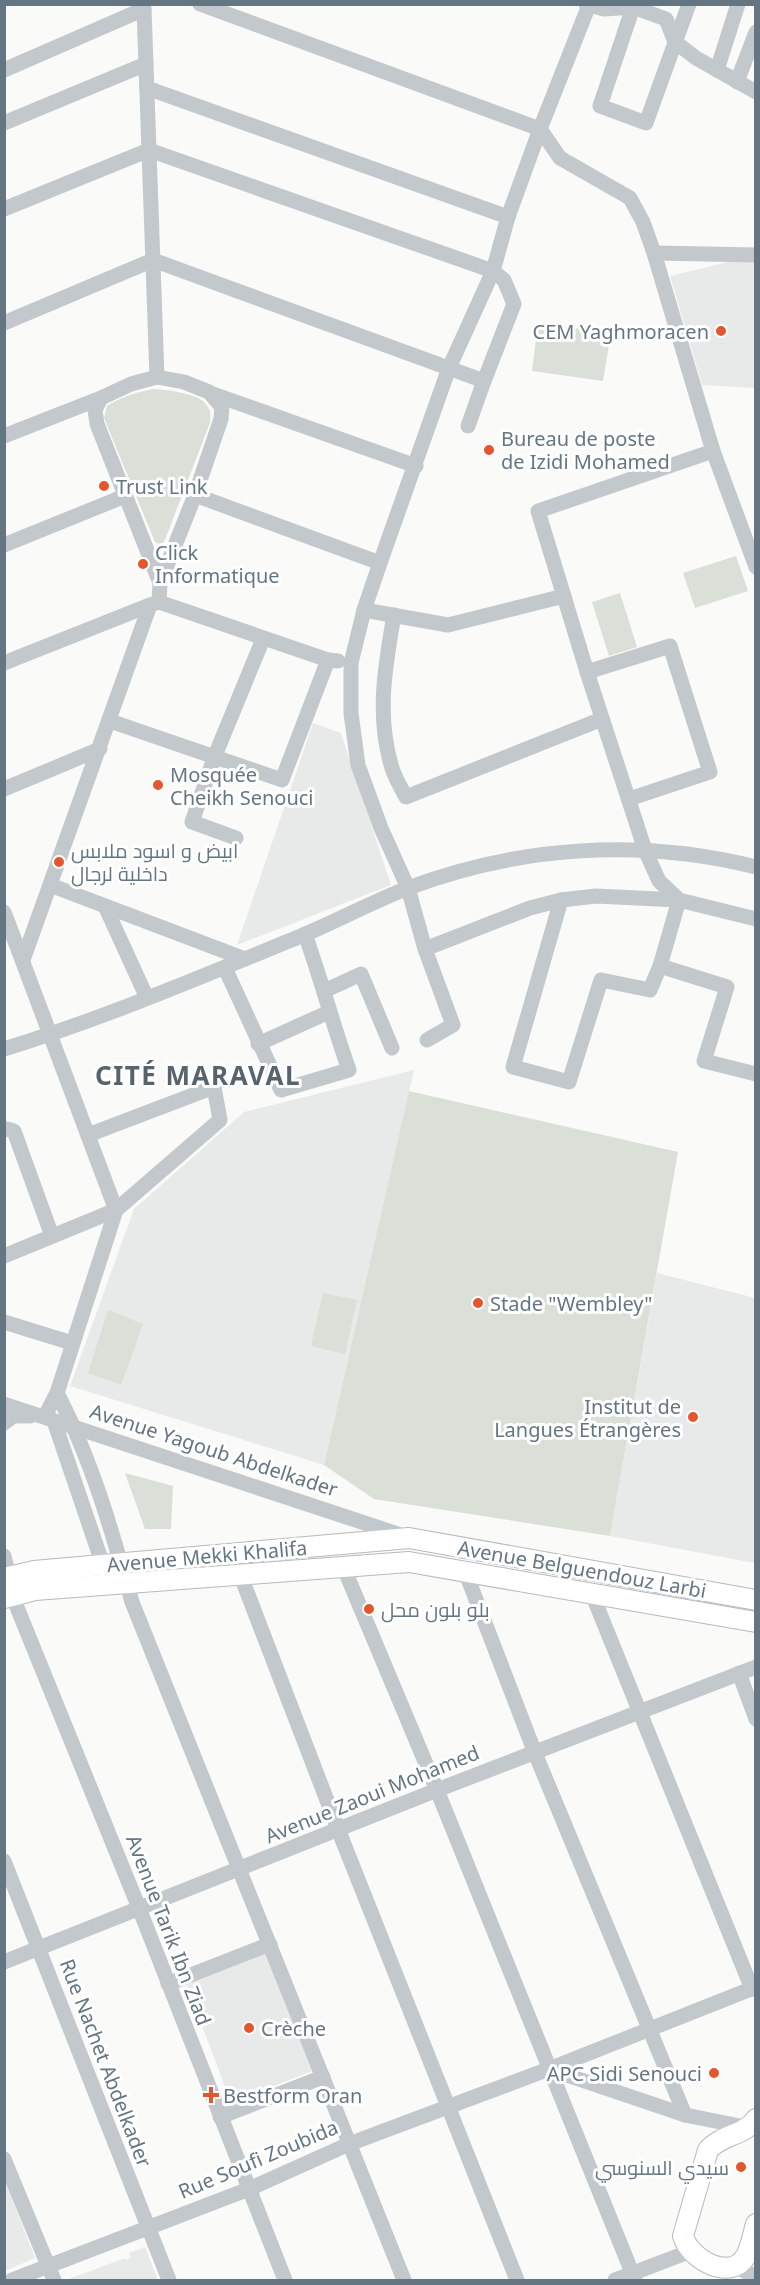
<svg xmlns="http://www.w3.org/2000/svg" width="760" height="2285" font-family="'Noto Sans',Cairo,sans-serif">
  <rect width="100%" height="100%" fill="#fafaf8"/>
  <g fill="#e8e9e9">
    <path d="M 736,260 L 755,262 L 755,388 L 702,385 L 670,276 Z"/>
    <path d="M 313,723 L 341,733 L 391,885 L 237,945 Z"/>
    <path d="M 414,1070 L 324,1465 L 70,1386 L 134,1209 L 244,1112 Z"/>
    <path d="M 657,1273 L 755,1298 L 755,1563 L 610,1536 Z"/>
    <path d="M 265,1954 L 312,2071 L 231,2103 L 187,1985 Z"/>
    <path d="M 4,2178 L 35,2258 L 5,2271 L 4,2271 Z"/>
    <path d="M 145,2247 L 158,2280 L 66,2280 L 125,2258 L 126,2260 L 131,2257 L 129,2253 Z"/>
  </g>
  <g fill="#dadfd7">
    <path d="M 538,323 L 611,333 L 603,381 L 532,371 Z"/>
    <path d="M 153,389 C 167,390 204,393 209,409 C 211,413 210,419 210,423 L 164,542 L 160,545 L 155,542 L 104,418 L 107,406 C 121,397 137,392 153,389 Z"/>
    <path d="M 736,556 L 748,591 L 695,608 L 683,573 Z"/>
    <path d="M 620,593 L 637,647 L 609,656 L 592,602 Z"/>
    <path d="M 409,1091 L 678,1152 L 610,1536 L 374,1499 L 324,1465 Z"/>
    <path d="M 323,1293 L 357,1300 L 345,1354 L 311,1346 Z"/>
    <path d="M 108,1310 L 143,1324 L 121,1385 L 88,1373 Z"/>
    <path d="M 125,1473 L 173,1486 L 171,1529 L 145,1529 Z"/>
  </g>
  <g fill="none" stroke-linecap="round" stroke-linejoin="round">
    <g stroke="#b5babe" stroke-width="22">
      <g id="major">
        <path d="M 4,1578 L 34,1571 L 409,1538 L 756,1600"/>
        <path d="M 4,1598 L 35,1590 L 409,1562 L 756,1622"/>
        <path d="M 756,2119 C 744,2136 722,2134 708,2150 L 683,2236 C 690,2260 731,2282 746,2256 C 751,2247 753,2234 756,2224"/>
      </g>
    </g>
    <g stroke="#c3c8cc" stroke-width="15">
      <path d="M 142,4 L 144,9 L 157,377"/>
      <path d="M 200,4 L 540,129 L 560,158 L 630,198 L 643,222 L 654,253 L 713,451 L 756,567"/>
      <path d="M 586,4 L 604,9 L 633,7 L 666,19 L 675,42 L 696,58 L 756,92"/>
      <path d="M 634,4 L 600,106 L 646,123 L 689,4"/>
      <path d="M 4,70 L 144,9"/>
      <path d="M 717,70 L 738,4"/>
      <path d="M 737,82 L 756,32"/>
      <path d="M 147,88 L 508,217"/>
      <path d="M 4,123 L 146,64"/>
      <path d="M 4,209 L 149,150 L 493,271 L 504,280 L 514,304 L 484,381 L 153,260 L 4,323"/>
      <path d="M 654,253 L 756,255"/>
      <path d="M 213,394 L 416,466"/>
      <path d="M 468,426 L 484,381"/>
      <path d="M 4,436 L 101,398"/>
      <path d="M 195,495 L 380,563"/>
      <path d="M 4,545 L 125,496"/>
      <path d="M 159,602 L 328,660 L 338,661"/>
      <path d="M 364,610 L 448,625 L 564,596"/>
      <path d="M 394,615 C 385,666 376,717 392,768 C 395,778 401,788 406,797 L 602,719"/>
      <path d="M 4,663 L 150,605"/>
      <path d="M 587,672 L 670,646 L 710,772 L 629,799"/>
      <path d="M 110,721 L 282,780 L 328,660"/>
      <path d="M 4,789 L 100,749"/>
      <path d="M 236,838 L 192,822 L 214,758 L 263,639"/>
      <path d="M 50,885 L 245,959"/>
      <path d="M 561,900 L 513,1067 L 569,1082 L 601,980 L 650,990 L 660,966 L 679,900 L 659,881 L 645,850 L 587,672 L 538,511 L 713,451"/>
      <path d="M 105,906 L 147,998"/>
      <path d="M 4,912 L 116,1210 L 57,1393 L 45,1416"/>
      <path d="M 425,949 L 530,908 L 561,900 L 596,896 L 679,900 L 756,919"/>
      <path d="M 23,960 L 150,605 L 159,602 L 160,583 L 97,424 L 95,410 L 101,398 L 131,384 L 157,377 L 184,382 L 209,392 L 222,407 L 221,419 L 195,495 L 160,583"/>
      <path d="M 660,966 L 727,987 L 704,1061 L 756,1074"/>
      <path d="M 225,968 L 281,1090 L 349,1070 C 333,1025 321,979 305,934"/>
      <path d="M 324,991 L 361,974 L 392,1048"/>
      <path d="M 427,1040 L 453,1025 L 425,949 L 408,888 L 381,828 L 358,765 L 351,713 L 351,663 L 364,610 L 380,563 L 449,368 L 493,271 L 508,217 L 540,129 L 589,5"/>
      <path d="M 258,1044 L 329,1012"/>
      <path d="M 4,1049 C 105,1018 203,976 301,936 C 337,921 372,902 408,888 C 520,846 640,838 756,867"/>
      <path d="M 4,1130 L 8,1129 L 14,1131 L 52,1236"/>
      <path d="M 4,1256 L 116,1210 L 220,1120 L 214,1087 L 88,1135"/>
      <path d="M 4,1322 L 72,1343"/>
      <path d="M 57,1393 C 91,1458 112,1531 132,1602 L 404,2280"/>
      <path d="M 4,1404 L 407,1537"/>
      <path d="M 54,1421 L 106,1574"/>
      <path d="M 4,1423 L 13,1416 L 30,1416"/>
      <path d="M 4,1556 L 9,1576"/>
      <path d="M 237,1566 L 338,1829 L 517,2280"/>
      <path d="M 343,1566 L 437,1790 L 635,2280"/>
      <path d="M 465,1571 L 535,1753 L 685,2115"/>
      <path d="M 592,1594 L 752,1989"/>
      <path d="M 12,1595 L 139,1908 L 285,2280"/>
      <path d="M 739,1673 L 756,1719"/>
      <path d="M 4,1861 L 169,2280"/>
      <path d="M 4,1962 L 437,1790 L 756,1667"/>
      <path d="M 168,1984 L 270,1944"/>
      <path d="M 549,2069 L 685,2115 L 750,2128"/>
      <path d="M 220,2117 L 323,2077"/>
      <path d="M 4,2159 L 54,2280"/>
      <path d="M 733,2265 L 756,2277"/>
      <path d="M 12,2280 L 249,2189 L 349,2144 L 549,2069 L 756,1987"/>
      <path d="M 615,2280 L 691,2251"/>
    </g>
    <use href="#major" stroke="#fff" stroke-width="20"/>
  </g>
  <g fill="#e4572e" stroke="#fff" stroke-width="2">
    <circle cx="721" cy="331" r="6"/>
    <circle cx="489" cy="450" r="6"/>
    <circle cx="104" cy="486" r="6"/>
    <circle cx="143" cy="564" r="6"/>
    <circle cx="158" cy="785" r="6"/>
    <circle cx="59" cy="862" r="6"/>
    <circle cx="478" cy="1303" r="6"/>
    <circle cx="693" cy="1417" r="6"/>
    <circle cx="369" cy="1609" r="6"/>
    <circle cx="249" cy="2028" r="6"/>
    <circle cx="714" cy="2073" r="6"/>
    <path d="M208 2086h6v6h6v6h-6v6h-6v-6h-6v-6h6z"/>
    <circle cx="741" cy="2167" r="6"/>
  </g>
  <g text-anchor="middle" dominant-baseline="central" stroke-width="6" stroke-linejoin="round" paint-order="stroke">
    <g font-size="20" fill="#657683" stroke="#fff" text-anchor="start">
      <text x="709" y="331" text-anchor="end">CEM Yaghmoracen</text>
      <text x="501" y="438">Bureau de poste<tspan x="501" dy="23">de Izidi Mohamed</tspan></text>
      <text x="116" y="486">Trust Link</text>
      <text x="155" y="552">Click<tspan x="155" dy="23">Informatique</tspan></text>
      <text x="170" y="774">Mosquée<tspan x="170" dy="23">Cheikh Senouci</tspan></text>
      <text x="71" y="850">ابيض و اسود ملابس<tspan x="71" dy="23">داخلية لرجال</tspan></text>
      <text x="490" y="1303">Stade "Wembley"</text>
      <text x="681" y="1406" text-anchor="end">Institut de<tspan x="681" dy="23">Langues Étrangères</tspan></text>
      <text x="381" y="1609">بلو بلون محل</text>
      <text x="261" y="2028">Crèche</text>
      <text x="702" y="2073" text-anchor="end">APC Sidi Senouci</text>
      <text x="223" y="2095">Bestform Oran</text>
      <text x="729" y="2167" text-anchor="end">سيدي السنوسي</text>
    </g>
    <g font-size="20" fill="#657683" stroke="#fff">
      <text transform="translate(214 1450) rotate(18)">Avenue Yagoub Abdelkader</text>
      <text transform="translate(207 1556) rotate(-5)">Avenue Mekki Khalifa</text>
      <text transform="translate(582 1569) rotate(10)">Avenue Belguendouz Larbi</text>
      <text transform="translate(372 1794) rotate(-22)">Avenue Zaoui Mohamed</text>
      <text transform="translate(169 1930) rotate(69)">Avenue Tarik Ibn Ziad</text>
      <text transform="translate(106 2063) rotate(69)">Rue Nachet Abdelkader</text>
      <text transform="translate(258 2159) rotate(-23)">Rue Soufi Zoubida</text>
    </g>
    <g font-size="26" font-weight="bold" letter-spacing="1.5" fill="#57646e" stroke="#fff">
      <text x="198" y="1075">CITÉ MARAVAL</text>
    </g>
  </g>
  <rect width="760" height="2285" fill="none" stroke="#657683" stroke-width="12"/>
</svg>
